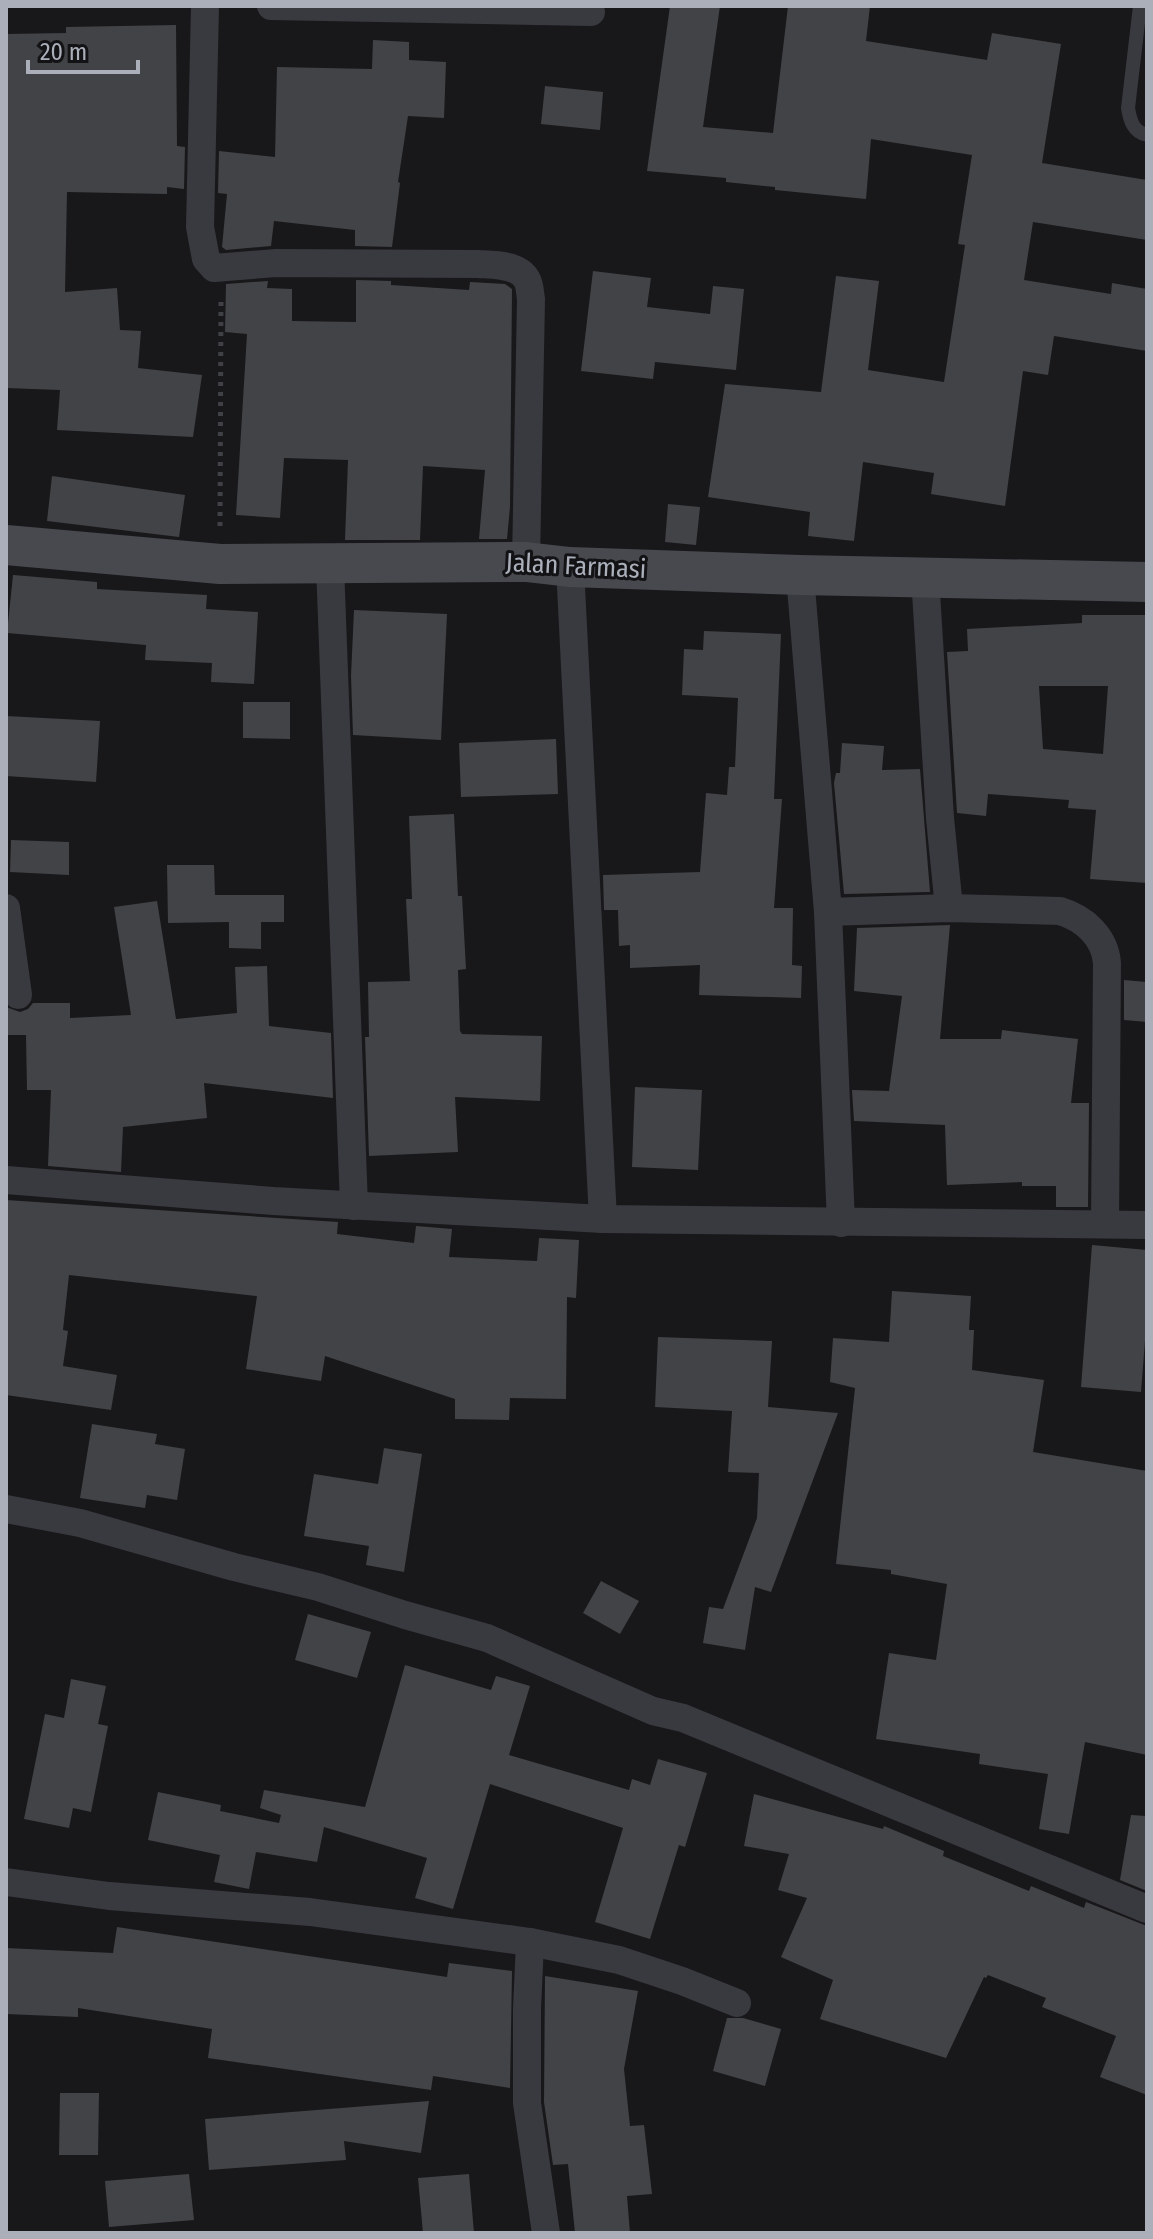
<svg xmlns="http://www.w3.org/2000/svg" width="1153" height="2239" font-family="'Fira Sans Condensed',sans-serif">
  <rect width="100%" height="100%" fill="#18181a"/>
  <g fill="#424347" fill-rule="evenodd">
    <path d="M 670,6 L 720,6 L 703,127 L 773,133 L 788,6 L 870,6 L 866,41 L 987,60 L 992,33 L 1061,44 L 1042,163 L 1147,180 L 1147,240 L 1033,222 L 1024,280 L 1111,294 L 1112,283 L 1147,289 L 1147,351 L 1054,336 L 1048,375 L 1023,371 L 1005,506 L 931,494 L 934,473 L 863,462 L 854,541 L 808,536 L 810,512 L 708,497 L 725,384 L 821,392 L 836,276 L 879,281 L 868,370 L 944,382 L 965,245 L 958,244 L 972,155 L 871,139 L 866,199 L 775,190 L 775,187 L 726,182 L 726,178 L 647,171 Z"/>
    <path d="M 176,25 L 177,146 L 185,147 L 184,189 L 167,187 L 167,194 L 67,192 L 65,292 L 117,288 L 120,330 L 141,331 L 138,368 L 202,375 L 193,437 L 57,430 L 60,390 L 6,388 L 6,34 L 66,33 L 66,27 Z"/>
    <path d="M 373,40 L 409,42 L 409,60 L 446,62 L 444,118 L 408,116 L 398,182 L 400,183 L 392,247 L 355,246 L 355,230 L 274,221 L 271,246 L 226,250 L 222,247 L 227,194 L 218,193 L 219,151 L 275,157 L 277,67 L 372,69 Z"/>
    <path d="M 545,86 L 603,92 L 600,130 L 541,124 Z"/>
    <path d="M 593,271 L 651,278 L 647,307 L 710,314 L 713,286 L 744,289 L 736,370 L 655,362 L 653,379 L 581,371 Z"/>
    <path d="M 356,280 L 391,281 L 391,285 L 469,290 L 470,282 L 505,284 L 512,289 L 510,507 L 507,539 L 479,539 L 485,470 L 423,466 L 420,540 L 345,540 L 348,460 L 284,458 L 280,518 L 236,515 L 247,334 L 225,332 L 226,284 L 268,281 L 267,288 L 292,289 L 292,321 L 356,322 Z"/>
    <path d="M 52,476 L 185,495 L 179,537 L 47,521 Z"/>
    <path d="M 668,504 L 700,507 L 696,545 L 665,542 Z"/>
    <path d="M 13,575 L 97,582 L 97,589 L 207,595 L 206,609 L 258,612 L 254,684 L 211,682 L 212,663 L 145,660 L 146,645 L 7,633 Z"/>
    <path d="M 354,610 L 447,614 L 441,740 L 353,735 L 351,676 Z"/>
    <path d="M 1082,615 L 1147,615 L 1147,883 L 1090,879 L 1096,810 L 1068,808 L 1069,800 L 988,794 L 986,816 L 957,813 L 947,652 L 968,651 L 967,629 L 1082,623 ZM 1039,686 L 1108,686 L 1103,754 L 1043,749 Z"/>
    <path d="M 704,631 L 781,634 L 774,799 L 782,799 L 774,908 L 793,908 L 792,965 L 802,966 L 801,998 L 699,995 L 700,965 L 630,968 L 630,945 L 619,946 L 618,910 L 604,910 L 603,875 L 700,872 L 706,793 L 727,795 L 729,767 L 735,767 L 738,698 L 682,695 L 684,649 L 703,650 Z"/>
    <path d="M 243,702 L 290,702 L 290,739 L 243,738 Z"/>
    <path d="M 6,716 L 100,721 L 96,782 L 6,776 Z"/>
    <path d="M 556,739 L 558,794 L 461,797 L 459,743 Z"/>
    <path d="M 842,743 L 884,746 L 882,770 L 920,769 L 930,892 L 844,894 L 834,783 L 836,773 L 840,773 Z"/>
    <path d="M 454,814 L 458,896 L 462,896 L 466,969 L 458,970 L 460,1031 L 462,1034 L 542,1036 L 540,1101 L 455,1097 L 458,1152 L 369,1156 L 365,1037 L 369,1037 L 368,982 L 410,981 L 406,899 L 412,899 L 409,816 Z"/>
    <path d="M 11,840 L 69,842 L 69,875 L 10,872 Z"/>
    <path d="M 167,865 L 214,865 L 215,895 L 284,895 L 284,922 L 261,922 L 261,949 L 229,948 L 229,922 L 168,923 Z"/>
    <path d="M 157,901 L 176,1019 L 237,1013 L 235,967 L 267,966 L 269,1026 L 331,1033 L 333,1098 L 204,1083 L 207,1118 L 123,1127 L 121,1172 L 48,1166 L 51,1090 L 27,1090 L 26,1035 L 6,1035 L 6,1007 L 20,1012 L 28,1009 L 33,1003 L 70,1003 L 70,1018 L 131,1015 L 114,907 Z"/>
    <path d="M 950,925 L 940,1039 L 1001,1039 L 1002,1030 L 1078,1039 L 1071,1103 L 1089,1103 L 1088,1207 L 1056,1207 L 1056,1186 L 1022,1186 L 1022,1182 L 947,1185 L 945,1125 L 854,1121 L 852,1090 L 889,1091 L 902,996 L 854,991 L 857,928 Z"/>
    <path d="M 1124,980 L 1147,982 L 1147,1022 L 1124,1020 Z"/>
    <path d="M 635,1087 L 702,1090 L 698,1170 L 632,1167 Z"/>
    <path d="M 6,1200 L 338,1222 L 337,1234 L 414,1243 L 416,1226 L 452,1229 L 449,1257 L 537,1261 L 539,1238 L 579,1240 L 576,1298 L 567,1297 L 566,1399 L 510,1398 L 509,1420 L 455,1419 L 455,1399 L 325,1356 L 321,1381 L 246,1369 L 257,1296 L 69,1275 L 63,1330 L 68,1331 L 63,1366 L 117,1375 L 111,1410 L 6,1395 Z"/>
    <path d="M 1092,1245 L 1147,1250 L 1147,1315 L 1141,1392 L 1081,1387 Z"/>
    <path d="M 892,1291 L 971,1296 L 969,1330 L 974,1330 L 972,1370 L 1044,1380 L 1033,1452 L 1147,1471 L 1147,1755 L 1085,1742 L 1069,1834 L 1039,1829 L 1048,1774 L 979,1764 L 980,1754 L 876,1739 L 889,1653 L 936,1660 L 947,1584 L 891,1574 L 891,1570 L 836,1564 L 855,1388 L 830,1382 L 833,1338 L 889,1342 Z"/>
    <path d="M 658,1337 L 772,1341 L 768,1407 L 838,1413 L 771,1592 L 755,1587 L 745,1650 L 703,1643 L 709,1607 L 723,1609 L 757,1518 L 759,1473 L 728,1472 L 732,1411 L 655,1407 Z"/>
    <path d="M 92,1424 L 157,1434 L 155,1444 L 185,1449 L 177,1500 L 147,1495 L 145,1508 L 80,1498 Z"/>
    <path d="M 384,1448 L 422,1454 L 404,1572 L 366,1565 L 369,1546 L 304,1536 L 314,1474 L 378,1484 Z"/>
    <path d="M 601,1581 L 639,1601 L 620,1634 L 583,1613 Z"/>
    <path d="M 308,1614 L 371,1632 L 357,1678 L 295,1660 Z"/>
    <path d="M 405,1665 L 491,1690 L 496,1676 L 530,1686 L 509,1755 L 629,1790 L 632,1779 L 650,1785 L 658,1759 L 707,1773 L 685,1847 L 679,1845 L 650,1939 L 595,1922 L 623,1828 L 490,1784 L 453,1909 L 415,1898 L 427,1858 L 324,1827 L 317,1862 L 256,1852 L 249,1889 L 214,1882 L 220,1855 L 148,1840 L 158,1792 L 221,1805 L 220,1811 L 279,1823 L 281,1815 L 260,1808 L 264,1790 L 365,1807 Z"/>
    <path d="M 71,1679 L 106,1686 L 98,1724 L 108,1726 L 91,1812 L 73,1808 L 69,1828 L 24,1819 L 45,1714 L 64,1718 Z"/>
    <path d="M 754,1794 L 883,1829 L 884,1826 L 944,1851 L 943,1856 L 1029,1891 L 1031,1886 L 1084,1908 L 1086,1902 L 1147,1926 L 1147,2095 L 1100,2077 L 1116,2036 L 1042,2007 L 1046,1998 L 988,1975 L 986,1978 L 984,1977 L 946,2058 L 820,2019 L 833,1980 L 781,1957 L 807,1898 L 778,1890 L 789,1854 L 744,1846 Z"/>
    <path d="M 1131,1815 L 1147,1816 L 1147,1891 L 1120,1880 Z"/>
    <path d="M 117,1927 L 447,1977 L 449,1963 L 512,1971 L 510,2088 L 433,2076 L 431,2090 L 208,2058 L 212,2029 L 78,2008 L 78,2017 L 6,2014 L 6,1948 L 113,1953 Z"/>
    <path d="M 545,1976 L 638,1991 L 624,2069 L 630,2126 L 644,2125 L 652,2194 L 627,2196 L 630,2233 L 575,2233 L 568,2164 L 553,2165 L 544,2102 Z"/>
    <path d="M 727,2018 L 743,2018 L 781,2029 L 765,2086 L 713,2071 Z"/>
    <path d="M 60,2093 L 99,2093 L 98,2155 L 59,2155 Z"/>
    <path d="M 429,2101 L 421,2153 L 344,2141 L 346,2160 L 209,2170 L 205,2119 Z"/>
    <path d="M 189,2174 L 194,2220 L 109,2227 L 105,2181 Z"/>
    <path d="M 469,2174 L 474,2233 L 423,2233 L 418,2178 Z"/>
  </g>
  <g fill="none" stroke-linecap="round" stroke-linejoin="round">
    <path stroke="#3f4146" stroke-width="5" stroke-dasharray="4 6" stroke-linecap="butt" d="M 220,526 L 221,300"/>
    <path stroke="#393a3f" stroke-width="14" d="M 1140,6 L 1128,108 C 1130,120 1133,132 1147,135"/>
    <g stroke="#393a3f" stroke-width="28">
      <path d="M 205,6 L 200,227 L 206,259 L 214,268 L 276,263 L 478,264 C 493,265 519,264 527,280 C 530,285 530,294 531,299 L 526,562"/>
      <path d="M 271,6 L 591,12"/>
      <path d="M 330,565 L 354,1206"/>
      <path d="M 570,567 L 603,1219"/>
      <path d="M 800,575 L 828,912 L 841,1223"/>
      <path d="M 925,576 L 940,818 L 949,908"/>
      <path d="M 6,908 L 18,995"/>
      <path d="M 828,912 L 949,908 L 1060,911 C 1084,918 1105,937 1107,963 L 1105,1224"/>
      <path d="M 6,1180 L 273,1201 L 603,1219 L 1147,1225"/>
      <path d="M 6,1509 L 80,1523 L 234,1567 L 318,1587 L 405,1615 L 487,1638 L 653,1711 L 683,1718 L 1147,1909"/>
      <path d="M 6,1882 L 109,1896 L 310,1912 L 530,1942 L 619,1960 L 682,1981 L 737,2003"/>
      <path d="M 530,1942 L 527,2009 L 527,2103 L 546,2233"/>
    </g>
    <path stroke="#47494f" stroke-width="40" d="M 6,545 L 220,564 L 526,562 L 570,567 L 800,575 L 1147,582"/>
  </g>
  <g text-anchor="middle" dominant-baseline="central" stroke-width="6" stroke-linejoin="round" paint-order="stroke">
    <g font-size="26" fill="#aaafba" stroke="#131315">
      <text transform="translate(576 566) rotate(3)">Jalan Farmasi</text>
    </g>
  </g>
  <rect width="1153" height="2239" fill="none" stroke="#aaafba" stroke-width="16"/>
  <path d="M28 60v12h110v-12" fill="none" stroke="#aaafba" stroke-width="4"/>
  <text x="40" y="60" font-size="24" fill="#aaafba" stroke="#131315" stroke-width="6" paint-order="stroke">20 m</text>
</svg>
